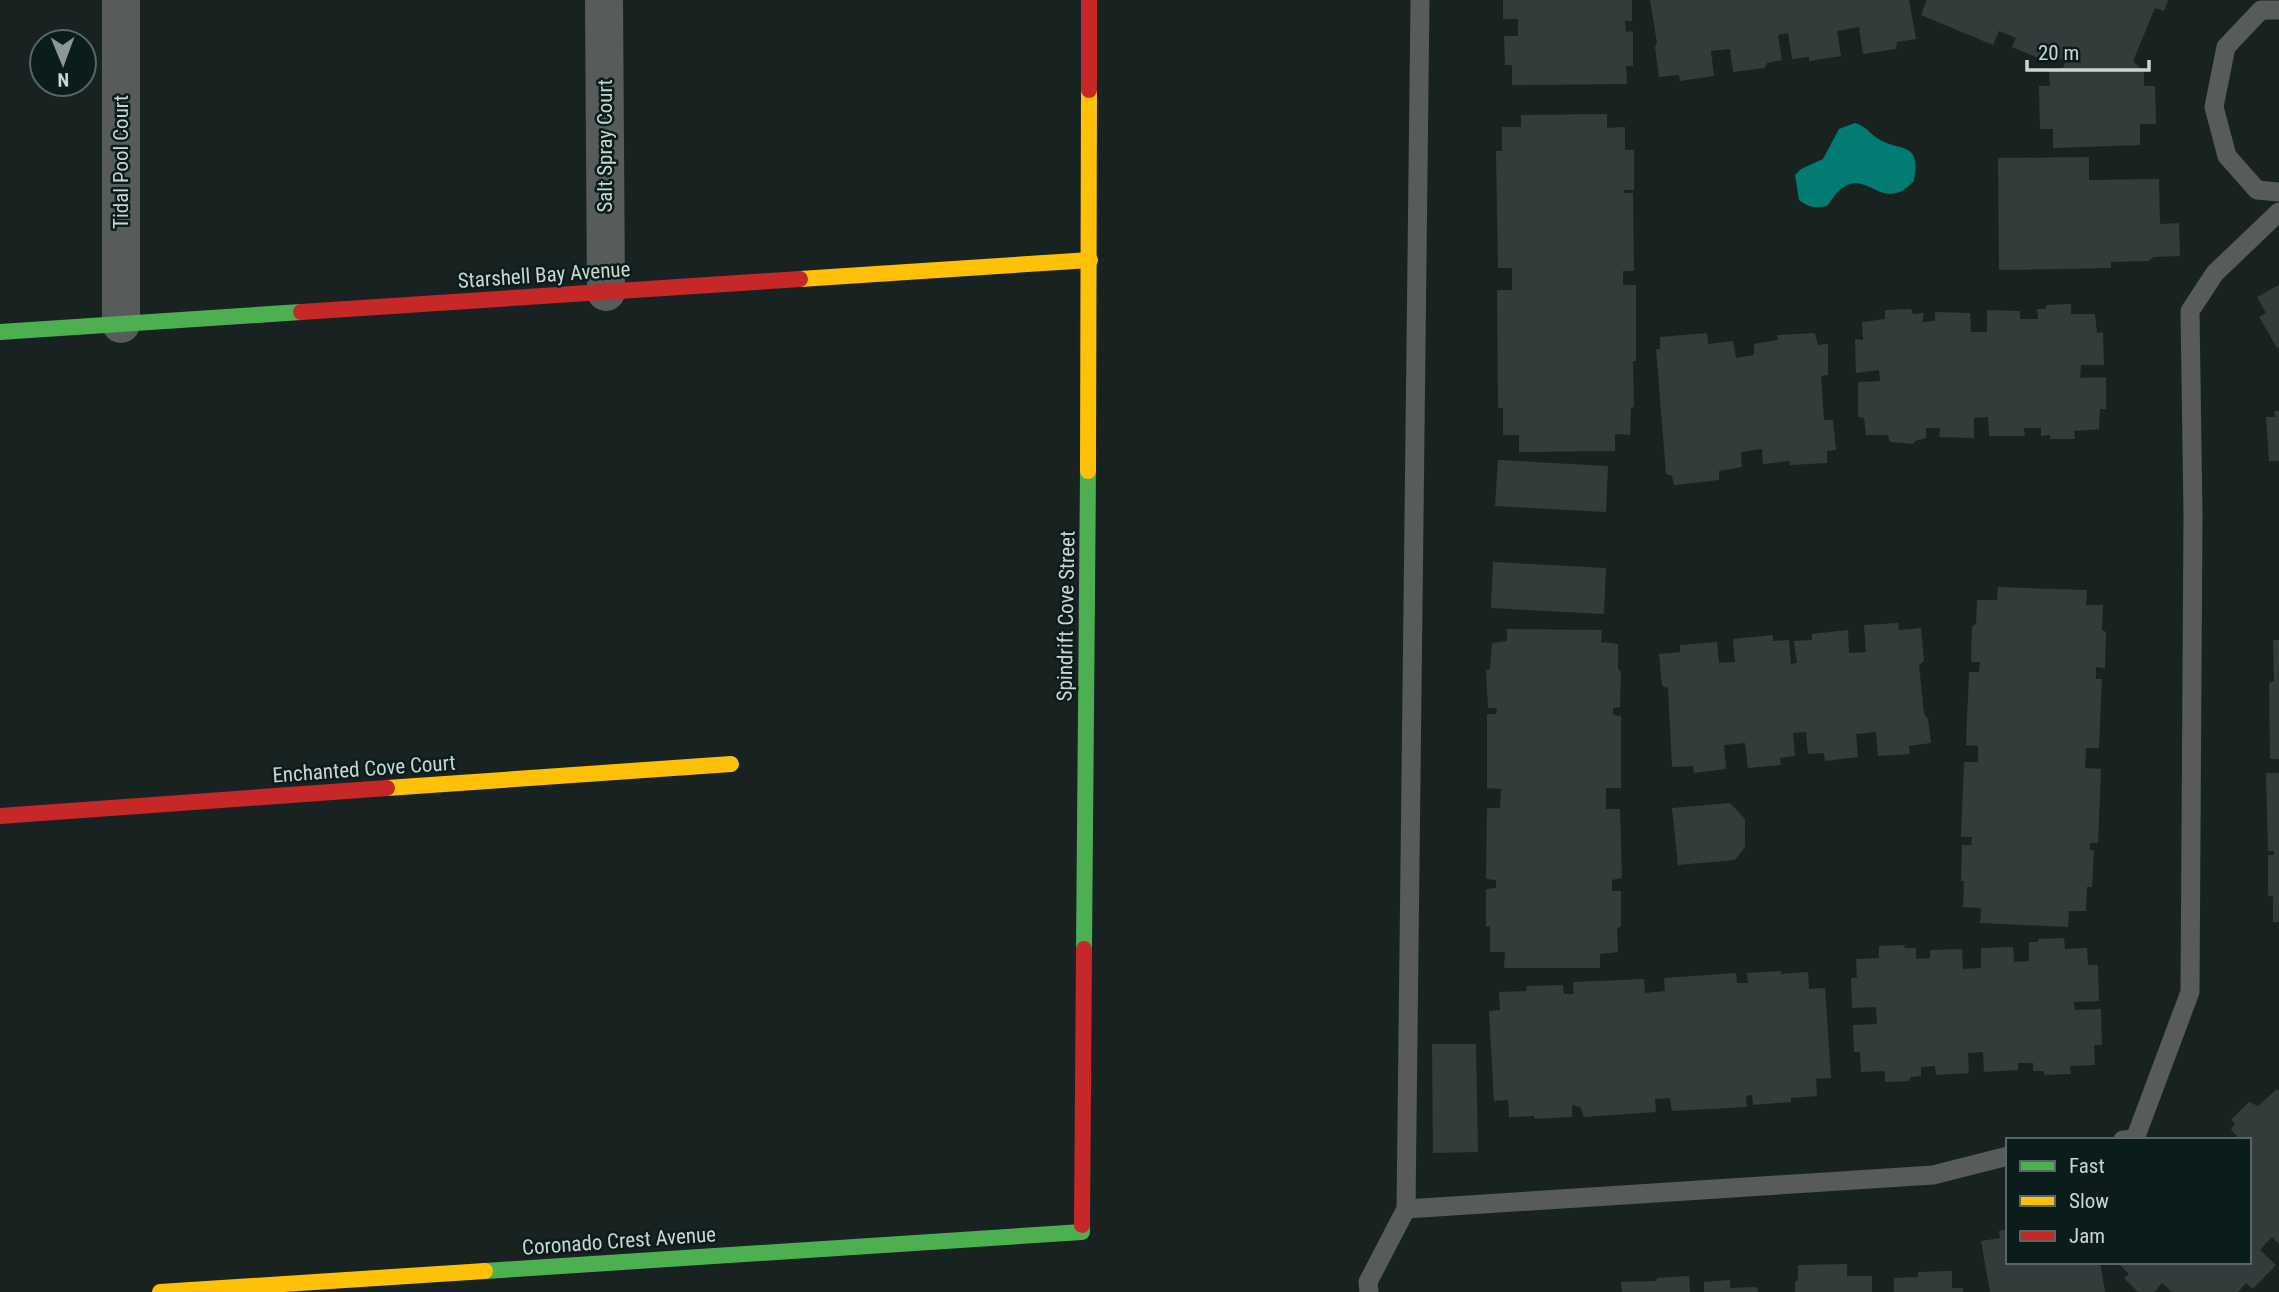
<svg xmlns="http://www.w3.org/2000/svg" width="2279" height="1292" font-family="'Roboto Condensed',sans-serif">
  <rect width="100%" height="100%" fill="#182321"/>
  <path fill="#027b72" d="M 1855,123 C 1867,127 1868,132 1877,138 C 1899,153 1922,139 1914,181 C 1881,215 1870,169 1842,188 C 1836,192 1832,200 1827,206 C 1816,208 1809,208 1799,200 L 1795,175 L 1801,169 L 1823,159 L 1839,129 Z"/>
  <g fill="#343c3b">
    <path d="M 1503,0 L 1632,0 L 1632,21 L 1625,21 L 1626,32 L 1633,31 L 1633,66 L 1626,66 L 1627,84 L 1512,85 L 1512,65 L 1505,65 L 1504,36 L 1518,36 L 1518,19 L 1503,19 Z"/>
    <path d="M 1650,0 L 1909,0 L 1916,39 L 1897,42 L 1896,49 L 1863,54 L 1859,27 L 1837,31 L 1841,56 L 1809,61 L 1809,57 L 1792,59 L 1788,33 L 1778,35 L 1782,60 L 1767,63 L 1765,68 L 1733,72 L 1730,49 L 1711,51 L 1714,76 L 1680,81 L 1679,75 L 1659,77 L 1655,47 L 1657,43 Z"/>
    <path d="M 1927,0 L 2168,0 L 2164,11 L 2155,8 L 2133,61 L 2144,72 L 2144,86 L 2155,86 L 2156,124 L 2140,124 L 2140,145 L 2053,148 L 2053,129 L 2040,129 L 2039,86 L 2050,86 L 2049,71 L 2062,70 L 2066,61 L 2046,52 L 2043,60 L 2012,47 L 2016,38 L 1999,31 L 1993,45 L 1921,15 Z"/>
    <path d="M 1607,114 L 1607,128 L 1625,127 L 1625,150 L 1634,150 L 1634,190 L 1624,190 L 1624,193 L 1633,193 L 1634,271 L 1623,271 L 1623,285 L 1636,285 L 1636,361 L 1633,361 L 1634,407 L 1631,408 L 1630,435 L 1615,434 L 1615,451 L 1519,452 L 1519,435 L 1503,435 L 1503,408 L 1498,408 L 1497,290 L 1512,290 L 1512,268 L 1498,268 L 1496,151 L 1502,151 L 1502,127 L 1521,127 L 1521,115 Z"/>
    <path d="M 2089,157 L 2089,180 L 2159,179 L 2160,224 L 2179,223 L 2180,256 L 2154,257 L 2148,261 L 2111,262 L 2111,268 L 1999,270 L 1998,158 Z"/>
    <path d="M 2279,285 L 2279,347 L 2277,348 L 2259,317 L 2266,313 L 2257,297 Z"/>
    <path d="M 2071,304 L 2071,314 L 2095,314 L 2097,333 L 2103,332 L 2104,365 L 2081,365 L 2080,378 L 2106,377 L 2106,409 L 2100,409 L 2099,429 L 2074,431 L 2075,439 L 2050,439 L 2050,435 L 2041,436 L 2041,428 L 2024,428 L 2025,436 L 1989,436 L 1988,417 L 1974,418 L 1974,438 L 1939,437 L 1940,428 L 1926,428 L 1926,438 L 1915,441 L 1913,444 L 1890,442 L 1888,435 L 1866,435 L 1864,418 L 1858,417 L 1858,382 L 1880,381 L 1879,370 L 1856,373 L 1855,339 L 1863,340 L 1862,322 L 1885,319 L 1885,310 L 1911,309 L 1913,314 L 1924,313 L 1922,322 L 1935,321 L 1935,312 L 1970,313 L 1971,332 L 1987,332 L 1987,310 L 2020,311 L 2020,319 L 2038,319 L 2037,309 L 2045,309 L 2047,305 Z"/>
    <path d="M 1707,333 L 1708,344 L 1733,341 L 1736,358 L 1754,355 L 1754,344 L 1778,340 L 1777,335 L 1815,333 L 1818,345 L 1828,344 L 1828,375 L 1821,376 L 1824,420 L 1833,420 L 1836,450 L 1827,451 L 1827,463 L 1790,465 L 1789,461 L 1763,464 L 1762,449 L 1741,452 L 1742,467 L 1719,471 L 1719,480 L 1674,485 L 1672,476 L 1666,474 L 1656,349 L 1660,349 L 1660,337 Z"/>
    <path d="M 2274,411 L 2279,411 L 2279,461 L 2269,461 L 2266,417 L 2275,417 Z"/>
    <path d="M 1498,460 L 1608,466 L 1606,512 L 1495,506 Z"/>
    <path d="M 1493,562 L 1606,568 L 1604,614 L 1491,608 Z"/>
    <path d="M 1998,587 L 2087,590 L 2086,605 L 2103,605 L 2102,630 L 2106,632 L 2105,668 L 2096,667 L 2096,679 L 2102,679 L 2099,748 L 2086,748 L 2085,768 L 2101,769 L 2098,843 L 2090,843 L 2090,850 L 2094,850 L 2092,887 L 2087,887 L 2086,911 L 2069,911 L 2068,927 L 1980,923 L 1981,908 L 1963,907 L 1964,881 L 1961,881 L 1962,845 L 1971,845 L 1972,837 L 1961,837 L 1964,762 L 1978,762 L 1978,746 L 1966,745 L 1969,672 L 1979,672 L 1980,662 L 1971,662 L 1972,626 L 1976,624 L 1977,600 L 1997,600 Z"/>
    <path d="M 1898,623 L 1899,630 L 1921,628 L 1924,661 L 1919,665 L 1924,714 L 1928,719 L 1931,743 L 1909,746 L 1910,754 L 1878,756 L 1876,732 L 1856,734 L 1858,757 L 1825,761 L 1824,753 L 1808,754 L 1806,732 L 1793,733 L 1795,756 L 1780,758 L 1781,765 L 1748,768 L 1745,743 L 1724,745 L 1726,769 L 1694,773 L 1693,766 L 1672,767 L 1668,688 L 1662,686 L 1659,654 L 1680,652 L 1680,645 L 1717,642 L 1719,663 L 1735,662 L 1733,639 L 1773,635 L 1773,641 L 1789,640 L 1791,664 L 1797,663 L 1794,641 L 1812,640 L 1812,634 L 1848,630 L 1849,653 L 1866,652 L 1864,625 Z"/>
    <path d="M 1507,629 L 1602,630 L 1601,642 L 1618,644 L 1618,669 L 1621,672 L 1620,707 L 1613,708 L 1613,715 L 1621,716 L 1621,788 L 1606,788 L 1606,809 L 1620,809 L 1622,878 L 1612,880 L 1612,891 L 1621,891 L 1621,926 L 1617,928 L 1618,952 L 1600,954 L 1600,968 L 1504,968 L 1505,952 L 1490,952 L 1490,926 L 1486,927 L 1486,889 L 1496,888 L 1496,880 L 1486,879 L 1487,808 L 1500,808 L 1501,789 L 1487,788 L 1487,714 L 1496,714 L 1497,708 L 1488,708 L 1486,670 L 1490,669 L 1492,645 L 1493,643 L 1507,641 Z"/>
    <path d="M 2273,640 L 2279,640 L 2279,759 L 2270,759 L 2269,683 L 2274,681 Z"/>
    <path d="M 2266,773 L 2279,773 L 2279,922 L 2273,922 L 2273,897 L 2268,895 L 2268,855 L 2274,855 L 2274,851 L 2268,851 Z"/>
    <path d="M 1730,803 L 1745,819 L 1745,847 L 1735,860 L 1678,865 L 1672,808 Z"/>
    <path d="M 2064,938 L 2065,949 L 2087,948 L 2088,965 L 2098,965 L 2099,1001 L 2074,1002 L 2075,1010 L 2101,1009 L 2102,1045 L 2094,1045 L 2095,1065 L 2070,1066 L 2071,1074 L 2045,1075 L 2043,1071 L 2033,1071 L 2033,1063 L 2018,1063 L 2018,1070 L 1984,1072 L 1983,1052 L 1968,1053 L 1969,1073 L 1936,1075 L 1935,1066 L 1921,1067 L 1921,1076 L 1911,1077 L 1909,1081 L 1885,1082 L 1885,1071 L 1861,1072 L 1860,1052 L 1854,1052 L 1853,1025 L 1877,1024 L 1876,1007 L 1852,1008 L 1851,978 L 1857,978 L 1856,959 L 1879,958 L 1879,946 L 1905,945 L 1904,948 L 1916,948 L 1916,959 L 1930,958 L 1930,950 L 1962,949 L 1963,969 L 1981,968 L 1981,948 L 2013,947 L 2014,962 L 2029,961 L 2029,942 L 2038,942 L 2038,939 Z"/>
    <path d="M 1781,971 L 1781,974 L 1808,972 L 1809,989 L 1825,988 L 1831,1078 L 1816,1079 L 1817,1096 L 1791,1098 L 1791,1102 L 1753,1105 L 1752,1095 L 1746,1096 L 1747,1107 L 1672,1111 L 1670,1098 L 1655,1099 L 1656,1112 L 1584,1117 L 1580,1107 L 1572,1105 L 1572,1117 L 1535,1119 L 1534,1116 L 1509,1117 L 1508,1100 L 1494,1101 L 1489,1011 L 1500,1010 L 1499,992 L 1526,991 L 1527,986 L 1563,985 L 1564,994 L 1574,994 L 1573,982 L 1644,979 L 1645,993 L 1665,991 L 1664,978 L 1736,973 L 1737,983 L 1748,983 L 1747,973 Z"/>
    <path d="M 1432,1044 L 1476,1044 L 1478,1152 L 1433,1153 Z"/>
    <path d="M 2277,1089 L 2279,1091 L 2279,1244 L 2272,1237 L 2260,1250 L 2276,1265 L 2253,1289 L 2246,1283 L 2238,1292 L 2172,1292 L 2162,1283 L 2154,1292 L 2138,1292 L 2124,1278 L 2129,1274 L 2117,1262 L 2249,1262 L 2249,1140 L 2233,1140 L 2237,1136 L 2231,1130 L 2235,1123 L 2231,1120 L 2249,1102 L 2258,1106 Z"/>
    <path d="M 2008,1229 L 2008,1262 L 2100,1262 L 2105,1292 L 1990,1292 L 1981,1241 L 2000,1238 L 1999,1231 Z"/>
    <path d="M 1847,1264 L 1847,1276 L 1872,1276 L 1872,1292 L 1795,1292 L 1795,1282 L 1798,1280 L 1798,1265 Z"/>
    <path d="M 1952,1271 L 1952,1288 L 1963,1288 L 1963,1292 L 1894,1292 L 1894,1278 L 1918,1277 L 1918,1272 Z"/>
    <path d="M 1689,1276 L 1690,1292 L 1622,1292 L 1621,1282 L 1656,1281 L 1657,1278 Z"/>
    <path d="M 1730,1280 L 1730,1288 L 1757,1287 L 1758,1292 L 1704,1292 L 1704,1282 Z"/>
  </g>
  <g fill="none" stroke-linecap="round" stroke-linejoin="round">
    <g stroke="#575b5a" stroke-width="19">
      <path d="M 2279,10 L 2261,10 L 2226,47 L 2214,107 L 2227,156 L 2257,190 L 2279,192"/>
      <path d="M 2123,1140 L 2135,1139 L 2190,992 L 2193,515 L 2190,311 L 2215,273 L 2279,212"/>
      <path d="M 1406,1209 L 1933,1175 L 2008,1156"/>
      <path d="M 1369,1292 L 1368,1282 L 1406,1209 L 1420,0"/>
    </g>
    <g stroke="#575b5a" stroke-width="38">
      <path d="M 604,0 L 606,292"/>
      <path d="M 121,324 L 121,0"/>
    </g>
    <g stroke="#4caf50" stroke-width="16">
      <path d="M 0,332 L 301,312"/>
      <path d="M 1084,949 L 1088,471"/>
      <path d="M 485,1271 L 1082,1232 L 1082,1225"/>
    </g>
    <g stroke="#ffc107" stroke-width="16">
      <path d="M 800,279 L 1090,260"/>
      <path d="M 1088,471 L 1089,90"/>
      <path d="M 387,788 L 731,764"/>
      <path d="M 160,1292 L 485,1271"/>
    </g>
    <g stroke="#c62828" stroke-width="16">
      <path d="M 1089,0 L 1089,90"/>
      <path d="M 301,312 L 800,279"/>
      <path d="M 0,816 L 387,788"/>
      <path d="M 1082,1225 L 1084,949"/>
    </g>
  </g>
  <g text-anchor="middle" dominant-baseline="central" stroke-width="5" stroke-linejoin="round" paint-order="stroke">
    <g font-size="21" fill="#cbd6d4" stroke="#0a1d1b">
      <text transform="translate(605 146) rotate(-90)">Salt Spray Court</text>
      <text transform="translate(121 162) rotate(-90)">Tidal Pool Court</text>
      <text transform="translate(544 275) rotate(-4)">Starshell Bay Avenue</text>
      <text transform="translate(1066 616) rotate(-89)">Spindrift Cove Street</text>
      <text transform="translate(364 769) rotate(-4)">Enchanted Cove Court</text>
      <text transform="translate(619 1241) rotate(-4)">Coronado Crest Avenue</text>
    </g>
  </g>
  <rect x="2006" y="1138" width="245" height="126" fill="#0a1d1b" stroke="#576765" stroke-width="2"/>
  <rect x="2020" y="1161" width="35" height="10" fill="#4caf50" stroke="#576765" stroke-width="2"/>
  <text x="2069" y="1173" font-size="21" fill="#cbd6d4">Fast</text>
  <rect x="2020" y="1196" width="35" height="10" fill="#ffc107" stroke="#576765" stroke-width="2"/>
  <text x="2069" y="1208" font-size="21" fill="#cbd6d4">Slow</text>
  <rect x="2020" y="1231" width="35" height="10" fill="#c62828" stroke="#576765" stroke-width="2"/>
  <text x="2069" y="1243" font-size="21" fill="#cbd6d4">Jam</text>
  <g transform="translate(63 63) rotate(179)"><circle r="33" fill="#0a1d1b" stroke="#576765" stroke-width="2"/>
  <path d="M0-5L12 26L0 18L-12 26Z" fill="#8c9795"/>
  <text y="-10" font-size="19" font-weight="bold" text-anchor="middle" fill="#cbd6d4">N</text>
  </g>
  <path d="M2027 60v10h122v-10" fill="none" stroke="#cbd6d4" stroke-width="3.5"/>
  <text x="2038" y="60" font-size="21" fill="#cbd6d4" stroke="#0a1d1b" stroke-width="5" paint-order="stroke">20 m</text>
</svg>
